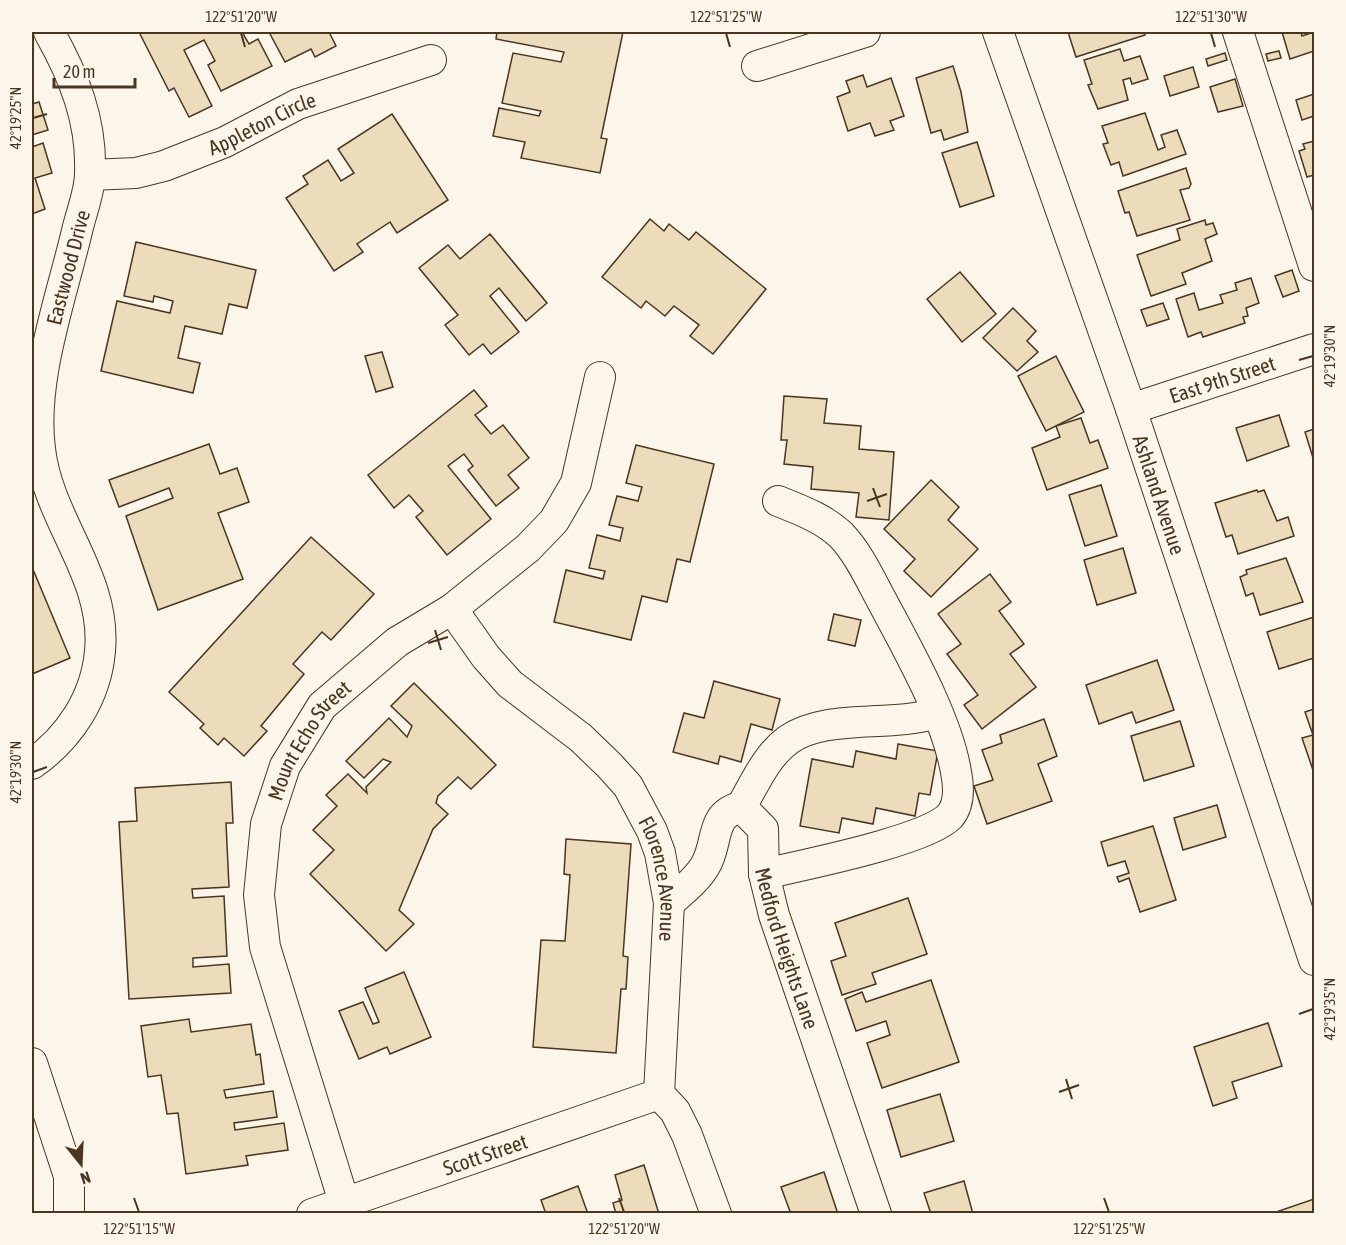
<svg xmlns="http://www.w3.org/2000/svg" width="1346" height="1245" font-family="'Asap Condensed',sans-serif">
  <rect width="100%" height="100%" fill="#fbf6e9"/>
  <g fill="#ecdcbc" stroke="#4a3520" stroke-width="1.5">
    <path d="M 139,32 L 242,32 L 249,44 L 258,39 L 272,66 L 221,91 L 208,65 L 215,61 L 204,40 L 184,50 L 212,106 L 189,117 L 174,88 L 169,91 Z"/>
    <path d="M 269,32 L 329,32 L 336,46 L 315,57 L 311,49 L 285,62 Z"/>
    <path d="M 497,32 L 623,32 L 601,138 L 607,139 L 600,173 L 521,158 L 525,142 L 493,136 L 499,108 L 539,116 L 541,111 L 502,103 L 513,53 L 561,62 L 564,52 L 496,39 Z"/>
    <path d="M 1068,32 L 1144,32 L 1145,35 L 1076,57 Z"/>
    <path d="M 1282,32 L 1301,32 L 1302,36 L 1314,32 L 1314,51 L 1290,59 Z"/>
    <path d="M 1120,49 L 1124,61 L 1140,56 L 1148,79 L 1132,84 L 1130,78 L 1123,80 L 1128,100 L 1098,109 L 1088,85 L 1092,84 L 1084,60 Z"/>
    <path d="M 1279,51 L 1281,58 L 1268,61 L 1266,54 Z"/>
    <path d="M 1225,53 L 1227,60 L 1208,66 L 1206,59 Z"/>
    <path d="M 953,66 L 961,92 L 968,132 L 944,140 L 941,130 L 931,133 L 916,78 Z"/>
    <path d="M 1193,67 L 1199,87 L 1170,96 L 1164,76 Z"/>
    <path d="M 863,75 L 867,87 L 891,78 L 904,116 L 890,121 L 894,130 L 875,136 L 870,123 L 848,131 L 837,97 L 850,92 L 846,81 Z"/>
    <path d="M 1235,79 L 1243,106 L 1218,112 L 1210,87 Z"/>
    <path d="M 1314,94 L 1314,116 L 1302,120 L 1296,100 Z"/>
    <path d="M 39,102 L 48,130 L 32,135 L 32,104 Z"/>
    <path d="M 1145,113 L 1158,150 L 1165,147 L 1161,135 L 1177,130 L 1186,154 L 1123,176 L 1119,162 L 1111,165 L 1103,144 L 1108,143 L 1102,126 Z"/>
    <path d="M 392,114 L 448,200 L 397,233 L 390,222 L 357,244 L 363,252 L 334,271 L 286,198 L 308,184 L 303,176 L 328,160 L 341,181 L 354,173 L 338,149 Z"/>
    <path d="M 1314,141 L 1314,175 L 1307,177 L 1299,151 L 1305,149 L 1303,144 Z"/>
    <path d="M 977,142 L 994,196 L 960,207 L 942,153 Z"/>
    <path d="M 43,143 L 52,173 L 35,178 L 45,209 L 32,214 L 32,147 Z"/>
    <path d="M 1186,168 L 1191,184 L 1189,188 L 1180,190 L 1190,220 L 1137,236 L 1129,212 L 1125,213 L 1118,191 Z"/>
    <path d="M 650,219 L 664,231 L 669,224 L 689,240 L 696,232 L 766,289 L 713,354 L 690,336 L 699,325 L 674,306 L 665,316 L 646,301 L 641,308 L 602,277 Z"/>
    <path d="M 1205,220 L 1206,225 L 1213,223 L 1217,234 L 1205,239 L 1212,261 L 1182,273 L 1186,284 L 1151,296 L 1137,255 L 1180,240 L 1177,229 Z"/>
    <path d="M 490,234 L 547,303 L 526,321 L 499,288 L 490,296 L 519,332 L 491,354 L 483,344 L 469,355 L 445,325 L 458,315 L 419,268 L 448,245 L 460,259 Z"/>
    <path d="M 136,242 L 256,270 L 247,308 L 229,304 L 222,334 L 185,326 L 178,358 L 200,363 L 193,393 L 101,371 L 117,301 L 170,313 L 173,301 L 154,296 L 153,302 L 124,296 Z"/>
    <path d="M 1292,270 L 1299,291 L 1283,297 L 1275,276 Z"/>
    <path d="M 960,272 L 996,314 L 962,342 L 927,299 Z"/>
    <path d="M 1251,278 L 1259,303 L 1246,308 L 1248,316 L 1243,317 L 1245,323 L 1203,337 L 1201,332 L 1188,337 L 1176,299 L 1194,293 L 1199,310 L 1223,303 L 1220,295 L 1237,290 L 1235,283 Z"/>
    <path d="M 1163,303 L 1169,319 L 1147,326 L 1141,310 Z"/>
    <path d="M 1013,308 L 1036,331 L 1027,341 L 1038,352 L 1017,371 L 983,338 Z"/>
    <path d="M 382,352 L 393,387 L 376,392 L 365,356 Z"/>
    <path d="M 1056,356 L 1084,412 L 1046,431 L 1018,376 Z"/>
    <path d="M 474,390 L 487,406 L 475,415 L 491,434 L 503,425 L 529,458 L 508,475 L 519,488 L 496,506 L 468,470 L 473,466 L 464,454 L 448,466 L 491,519 L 447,555 L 416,517 L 423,511 L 409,495 L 394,508 L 368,475 Z"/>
    <path d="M 784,396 L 827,399 L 824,423 L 861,426 L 859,449 L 894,452 L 889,520 L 856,517 L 859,493 L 811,489 L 813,467 L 784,464 L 787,440 L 781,440 Z"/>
    <path d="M 1279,415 L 1289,446 L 1247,461 L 1236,428 Z"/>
    <path d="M 1081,418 L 1090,443 L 1098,440 L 1108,468 L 1047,490 L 1032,448 L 1060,437 L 1056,426 Z"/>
    <path d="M 1314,429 L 1314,461 L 1305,432 Z"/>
    <path d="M 209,444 L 220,474 L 237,468 L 249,502 L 218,513 L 243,579 L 158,610 L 126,516 L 173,498 L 169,488 L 119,507 L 109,480 Z"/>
    <path d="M 636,445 L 714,464 L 690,562 L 677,559 L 667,602 L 642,596 L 631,640 L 554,622 L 566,570 L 603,579 L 605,571 L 589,568 L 597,535 L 620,541 L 623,528 L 609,525 L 617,496 L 638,501 L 642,487 L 626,483 Z"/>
    <path d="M 931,480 L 959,507 L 948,520 L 978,549 L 931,597 L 904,571 L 915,559 L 884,529 Z"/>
    <path d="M 1101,485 L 1117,536 L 1085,546 L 1069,495 Z"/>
    <path d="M 1257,490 L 1258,492 L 1264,490 L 1277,521 L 1288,517 L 1294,536 L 1238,554 L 1232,535 L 1226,537 L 1215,503 Z"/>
    <path d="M 311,537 L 374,594 L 331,640 L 322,632 L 293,664 L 304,674 L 261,726 L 267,731 L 244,756 L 224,738 L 218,745 L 200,728 L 204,724 L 169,692 Z"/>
    <path d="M 1123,548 L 1136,593 L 1097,605 L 1084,560 Z"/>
    <path d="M 1286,558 L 1303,602 L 1260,615 L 1253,593 L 1246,596 L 1240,577 L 1247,574 L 1246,570 Z"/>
    <path d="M 32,567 L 70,658 L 32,674 Z"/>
    <path d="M 990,574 L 1011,602 L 999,611 L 1024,644 L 1010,654 L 1036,687 L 982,729 L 964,705 L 978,695 L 947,654 L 961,644 L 938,614 Z"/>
    <path d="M 834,614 L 861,620 L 855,646 L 828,640 Z"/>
    <path d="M 1314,617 L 1314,658 L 1279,669 L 1267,632 Z"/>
    <path d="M 1157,660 L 1174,710 L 1136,723 L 1132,712 L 1099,724 L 1086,685 Z"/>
    <path d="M 714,681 L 780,699 L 772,730 L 751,724 L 741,762 L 720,756 L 718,764 L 673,752 L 684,713 L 704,718 Z"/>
    <path d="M 414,683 L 496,765 L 471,789 L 458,777 L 438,796 L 436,803 L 448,814 L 433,829 L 399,910 L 414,924 L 386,951 L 310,874 L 334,850 L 313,830 L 337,806 L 326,795 L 348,774 L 367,793 L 366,787 L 391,762 L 383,759 L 364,778 L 346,761 L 389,718 L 407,737 L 412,726 L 391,706 Z"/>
    <path d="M 1314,709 L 1314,773 L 1302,738 L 1313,735 L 1305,712 Z"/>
    <path d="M 1044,719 L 1057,756 L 1038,764 L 1052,801 L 987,824 L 974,786 L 993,780 L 982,750 L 1002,743 L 1000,735 Z"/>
    <path d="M 1180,721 L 1194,766 L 1144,781 L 1131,736 Z"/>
    <path d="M 898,744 L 938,751 L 930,795 L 919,793 L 915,816 L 876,808 L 873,824 L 842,818 L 839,833 L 800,826 L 812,759 L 853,767 L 856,751 L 896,759 Z"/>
    <path d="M 231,782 L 233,823 L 226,823 L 229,887 L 192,889 L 193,898 L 224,896 L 227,956 L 193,958 L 193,967 L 229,964 L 231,993 L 129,999 L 119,822 L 137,821 L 135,788 Z"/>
    <path d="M 1217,805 L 1226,837 L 1183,850 L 1174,818 Z"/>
    <path d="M 1153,826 L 1176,900 L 1140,912 L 1129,878 L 1119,882 L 1117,877 L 1129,873 L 1125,861 L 1108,866 L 1101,842 Z"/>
    <path d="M 566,839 L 631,844 L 623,956 L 628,957 L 626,989 L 621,989 L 616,1053 L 533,1047 L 541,940 L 565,941 L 570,875 L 564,874 Z"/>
    <path d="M 908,898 L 927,954 L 872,973 L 876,984 L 842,995 L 831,961 L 846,956 L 835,923 Z"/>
    <path d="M 404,972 L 431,1037 L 390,1054 L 387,1047 L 359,1059 L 339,1011 L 363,1002 L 373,1024 L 379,1022 L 365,988 Z"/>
    <path d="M 931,980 L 959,1062 L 882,1088 L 867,1043 L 890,1035 L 886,1021 L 856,1031 L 845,999 L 862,992 L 866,1002 Z"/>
    <path d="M 189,1019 L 191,1032 L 251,1024 L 256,1055 L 260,1054 L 264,1084 L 224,1090 L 226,1098 L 273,1091 L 277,1117 L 234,1123 L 235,1130 L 284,1123 L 288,1150 L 246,1156 L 248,1165 L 186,1174 L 178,1113 L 167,1114 L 161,1075 L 148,1077 L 141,1026 Z"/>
    <path d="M 1268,1023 L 1282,1066 L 1232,1082 L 1237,1098 L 1213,1106 L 1194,1047 Z"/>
    <path d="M 940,1094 L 954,1141 L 901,1157 L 887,1110 Z"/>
    <path d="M 644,1165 L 659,1214 L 616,1214 L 613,1203 L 622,1200 L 615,1175 Z"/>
    <path d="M 824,1172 L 838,1214 L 791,1214 L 781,1187 Z"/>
    <path d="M 964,1181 L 973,1214 L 931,1214 L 924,1193 Z"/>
    <path d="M 578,1186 L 588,1214 L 546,1214 L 541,1200 Z"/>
    <path d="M 1314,1199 L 1314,1214 L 1276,1214 L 1276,1212 Z"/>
  </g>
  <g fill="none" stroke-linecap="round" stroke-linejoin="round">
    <g stroke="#4a3520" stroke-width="32">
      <g id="minor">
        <path id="s1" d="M 998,32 L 1131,409 L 1314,960"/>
        <path d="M 1238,32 L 1314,266"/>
        <path d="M 757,66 L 865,32"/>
        <path id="s2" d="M 90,175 L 136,173 L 164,166 L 225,142 L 298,104 L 431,60"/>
        <path id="s3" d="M 1131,409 L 1314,349"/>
        <path id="s4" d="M 452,609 L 486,657 L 510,684 L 581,738 L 610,766 L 628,786 L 652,831 L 660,853 L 669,903 L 659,1094 L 675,1111 L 687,1135 L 716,1214"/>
        <path id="s5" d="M 32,764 C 69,738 96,698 100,651 C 107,576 48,521 40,449 C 31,380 61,299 77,231 C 81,213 90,192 90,173 C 92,121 74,76 49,32"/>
        <path d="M 741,807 C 754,785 766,756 788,740 C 826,713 891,728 936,713"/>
        <path d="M 764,874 C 802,865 926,841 950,816 C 960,804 959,787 956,772 C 947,718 908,650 882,601 C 870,579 859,554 841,535 C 823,518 800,510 778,501"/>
        <path id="s6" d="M 669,903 C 681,892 696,881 705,866 C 719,844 709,814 741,807 L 763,829 L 764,874 L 774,915 L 876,1214"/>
        <path d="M 32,1063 L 69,1176 L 69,1214"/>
        <path id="s7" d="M 344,1202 L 265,947 L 259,895 L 266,824 L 285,766 L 322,706 L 397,642 L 452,609 L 528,548 L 554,521 L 576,483 L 600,377"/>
        <path id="s8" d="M 312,1214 L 659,1094"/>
      </g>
    </g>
    <use href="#minor" stroke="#fbf6e9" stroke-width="30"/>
  </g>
  <path fill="none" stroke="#4a3520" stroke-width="2" d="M 241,33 L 245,47M 726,33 L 730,47M 1211,33 L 1215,47M 33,118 L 47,114M 1299,360 L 1313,356M 873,488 L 880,507M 867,501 L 887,494M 435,630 L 441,650M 428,643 L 448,637M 33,772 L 47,767M 1299,1014 L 1313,1009M 1066,1079 L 1072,1099M 1059,1092 L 1079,1085M 134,1198 L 139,1212M 619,1198 L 624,1212M 1104,1198 L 1109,1212"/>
  <g text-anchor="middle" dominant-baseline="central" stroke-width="4.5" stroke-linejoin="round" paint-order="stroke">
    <g font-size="21" fill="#4a3520" stroke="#fbf6e9">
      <text stroke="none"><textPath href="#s2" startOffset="182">Appleton Circle</textPath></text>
      <text stroke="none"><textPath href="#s5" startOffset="534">Eastwood Drive</textPath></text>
      <text stroke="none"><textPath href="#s3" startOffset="96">East 9th Street</textPath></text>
      <text stroke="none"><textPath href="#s1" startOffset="490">Ashland Avenue</textPath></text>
      <text stroke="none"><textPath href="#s7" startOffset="486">Mount Echo Street</textPath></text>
      <text stroke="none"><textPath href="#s4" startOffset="351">Florence Avenue</textPath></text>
      <text stroke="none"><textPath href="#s6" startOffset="279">Medford Heights Lane</textPath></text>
      <text stroke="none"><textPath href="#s8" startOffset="183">Scott Street</textPath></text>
    </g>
  </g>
  <rect width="1346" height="1245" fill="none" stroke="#fbf6e9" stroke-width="66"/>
  <g transform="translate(81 1164) rotate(162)" stroke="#fbf6e9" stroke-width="4.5" paint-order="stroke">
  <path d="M0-4.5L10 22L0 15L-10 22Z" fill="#4a3520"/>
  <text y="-9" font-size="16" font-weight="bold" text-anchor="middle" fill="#4a3520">N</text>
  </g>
  <path d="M54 78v9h81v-9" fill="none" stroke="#4a3520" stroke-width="3"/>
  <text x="63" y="78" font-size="18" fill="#4a3520" stroke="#fbf6e9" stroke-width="4.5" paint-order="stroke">20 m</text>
  <rect x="33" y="33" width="1280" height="1179" fill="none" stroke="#4a3520" stroke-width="2"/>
  <g font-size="15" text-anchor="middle" fill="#4a3520">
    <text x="241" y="22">122°51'20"W</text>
    <text x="726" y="22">122°51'25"W</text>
    <text x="1211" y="22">122°51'30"W</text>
    <text transform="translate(16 118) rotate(-90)" y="5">42°19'25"N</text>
    <text transform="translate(1330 356) rotate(-90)" y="5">42°19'30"N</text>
    <text transform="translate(16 772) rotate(-90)" y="5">42°19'30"N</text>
    <text transform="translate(1330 1009) rotate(-90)" y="5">42°19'35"N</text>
    <text x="139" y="1234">122°51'15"W</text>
    <text x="624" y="1234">122°51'20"W</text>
    <text x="1109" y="1234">122°51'25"W</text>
  </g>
</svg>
